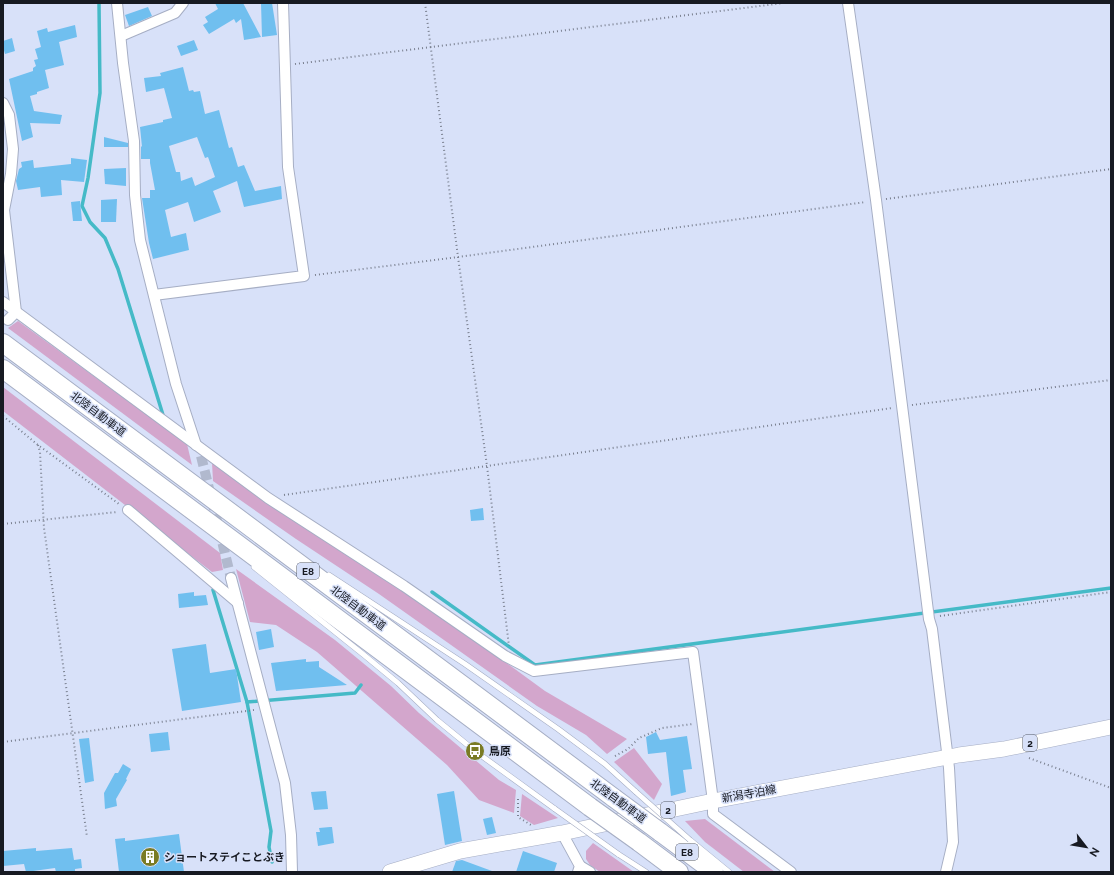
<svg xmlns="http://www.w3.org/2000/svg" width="1114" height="875" font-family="Raleway,'Noto Sans JP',sans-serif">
  <rect width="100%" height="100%" fill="#d8e1f9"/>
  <g fill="#d3a6cc">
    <path d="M 18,321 L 187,444 L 192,465 L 8,328 Z"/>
    <path d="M 3,387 L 220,553 L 223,570 L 212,572 L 3,411 Z"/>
    <path d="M 212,463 L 260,497 L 397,587 L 490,651 L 545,691 L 627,739 L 607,754 L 586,735 L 537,706 L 379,594 L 296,539 L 213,481 Z"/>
    <path d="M 236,569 L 335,640 L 391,686 L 419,713 L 499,780 L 516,790 L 514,813 L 479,800 L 447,765 L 317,652 L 276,625 L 250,622 Z"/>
    <path d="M 634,748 L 662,784 L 654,800 L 614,762 Z"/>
    <path d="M 522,794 L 558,818 L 534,825 L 520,816 Z"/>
    <path d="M 705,819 L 775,872 L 744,872 L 705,842 L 685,821 Z"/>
    <path d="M 593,843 L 634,872 L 600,872 L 590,865 L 586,859 L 586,851 Z"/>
  </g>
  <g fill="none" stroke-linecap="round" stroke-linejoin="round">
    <g stroke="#45bac7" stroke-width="3.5">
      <path d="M 99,3 L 100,93 L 88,178 L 82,206 L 90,222 L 105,238 L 118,269 L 163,415"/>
      <path d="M 213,590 L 247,702 L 271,831 L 269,847 L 272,862"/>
      <path d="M 432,592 L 535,665 L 1111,588"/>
      <path d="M 247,702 L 355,693 L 361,685"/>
    </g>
  </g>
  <g fill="#70bfef" fill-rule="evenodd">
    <path d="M 215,3 L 243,3 L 261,37 L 244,40 L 241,19 L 236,23 L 234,19 L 209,34 L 203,25 L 208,22 L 205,17 L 218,9 Z"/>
    <path d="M 261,3 L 272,3 L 277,35 L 262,37 Z"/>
    <path d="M 148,7 L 152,16 L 129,26 L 125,15 Z"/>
    <path d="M 75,25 L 77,37 L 59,42 L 64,65 L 45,70 L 49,88 L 37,92 L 37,94 L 30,96 L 34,111 L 62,115 L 60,124 L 30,123 L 33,137 L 22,141 L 9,79 L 33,71 L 33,68 L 36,66 L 34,60 L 38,59 L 35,49 L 41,47 L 37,31 L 47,28 L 48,32 Z"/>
    <path d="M 12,38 L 15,51 L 5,54 L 3,47 L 3,41 Z"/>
    <path d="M 194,40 L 198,50 L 181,56 L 177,46 Z"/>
    <path d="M 183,67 L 189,91 L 193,90 L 194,92 L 200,91 L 205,114 L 219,110 L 229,148 L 232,147 L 238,167 L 244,165 L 255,191 L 281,186 L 282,199 L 244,207 L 237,181 L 213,191 L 221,212 L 194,222 L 188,202 L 165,210 L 171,237 L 186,233 L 189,250 L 153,259 L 149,243 L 142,198 L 150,198 L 150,190 L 155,190 L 150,163 L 150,159 L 141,159 L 141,146 L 142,147 L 140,127 L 163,122 L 163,120 L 172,118 L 164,88 L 146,92 L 144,78 L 161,76 L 160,73 ZM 197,137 L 205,158 L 208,157 L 215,177 L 195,186 L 192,177 L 181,181 L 180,172 L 176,172 L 169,146 Z"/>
    <path d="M 104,137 L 128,143 L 128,147 L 104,147 Z"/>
    <path d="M 71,158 L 87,160 L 84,182 L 61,180 L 62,195 L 41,197 L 40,187 L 18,190 L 16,181 L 19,169 L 22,167 L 21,162 L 33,160 L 34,168 L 71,164 Z"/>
    <path d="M 126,168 L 126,186 L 105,184 L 104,169 Z"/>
    <path d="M 117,199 L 116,222 L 101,222 L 101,200 Z"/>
    <path d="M 80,201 L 82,221 L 73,221 L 71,202 Z"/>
    <path d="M 483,508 L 484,520 L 471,521 L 470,510 Z"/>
    <path d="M 194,592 L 194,596 L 206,595 L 208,605 L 179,608 L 178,594 Z"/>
    <path d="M 271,629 L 274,647 L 259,650 L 256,632 Z"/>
    <path d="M 206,644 L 210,673 L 236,669 L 241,702 L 182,711 L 172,649 Z"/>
    <path d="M 306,659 L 306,662 L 319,661 L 319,667 L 347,685 L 276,691 L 271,663 Z"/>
    <path d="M 168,732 L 170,750 L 151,752 L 149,734 Z"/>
    <path d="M 656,732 L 660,740 L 687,736 L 692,769 L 683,770 L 686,792 L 671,796 L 666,752 L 648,754 L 646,737 Z"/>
    <path d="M 89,738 L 94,781 L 85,783 L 79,739 Z"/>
    <path d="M 123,764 L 131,769 L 126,779 L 127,780 L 116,799 L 117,806 L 105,809 L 104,793 L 115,773 L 118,773 Z"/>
    <path d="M 326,791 L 328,809 L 314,810 L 311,792 Z"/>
    <path d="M 454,791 L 462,841 L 445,845 L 437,794 Z"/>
    <path d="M 492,817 L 496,833 L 487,835 L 483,819 Z"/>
    <path d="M 330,827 L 332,827 L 334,843 L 318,846 L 316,832 L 320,832 L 319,828 Z"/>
    <path d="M 179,834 L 184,872 L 119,872 L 115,839 L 125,838 L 125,841 Z"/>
    <path d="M 36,848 L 36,851 L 72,848 L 74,860 L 81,859 L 82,868 L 75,869 L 75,872 L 56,872 L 55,868 L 26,872 L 24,864 L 3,866 L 3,851 Z"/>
    <path d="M 523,851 L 557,863 L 554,872 L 516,872 Z"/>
    <path d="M 462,860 L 492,871 L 492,872 L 452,872 L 456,861 Z"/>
  </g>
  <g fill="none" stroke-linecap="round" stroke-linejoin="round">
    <path stroke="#b1b9ce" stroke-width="10" stroke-dasharray="10 5" stroke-linecap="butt" d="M 201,456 L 231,578"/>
    <g stroke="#a6aec4" stroke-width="6">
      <g id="lane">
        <path d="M 254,567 L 364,655 L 398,683 L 437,720 L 475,751 L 555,809"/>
        <path d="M 329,575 L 465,664 L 558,729 L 605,764 L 636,792"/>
        <path d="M 690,840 L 729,872"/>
        <path d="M 618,854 L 646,872"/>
      </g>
    </g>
    <g stroke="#a6aec4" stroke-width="12">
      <g id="street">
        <path d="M 117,3 L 123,63 L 134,141 L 135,195 L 140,240 L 176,384 L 196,445"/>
        <path d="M 848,3 L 876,200 L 929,619 L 932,629 L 949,768 L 953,842 L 946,872"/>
        <path d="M 121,36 L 175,13 L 183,3"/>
        <path d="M 3,103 L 9,115 L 13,149 L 11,174 L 4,210 L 16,312"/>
        <path d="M 154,295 L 304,276 L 288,167 L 283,3"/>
        <path d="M 3,302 L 268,498 L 404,586 L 505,656 L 534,671 L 693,652 L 713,801 L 713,814 L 791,872"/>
        <path d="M 8,320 L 16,312"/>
        <path d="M 128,510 L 238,603"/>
        <path d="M 231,578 L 285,783 L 291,835 L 292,872"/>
        <path d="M 562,833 L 580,866 L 578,872"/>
        <path d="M 580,866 L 590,872"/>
      </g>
    </g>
    <g stroke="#a6aec4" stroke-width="16">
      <path id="primary" d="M 390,872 L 460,851 L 562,833 L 713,801 L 959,755 L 1004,749 L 1111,727"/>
    </g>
    <g stroke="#a6aec4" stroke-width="20">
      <g id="highway">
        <path d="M 3,343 L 614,798"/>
        <path d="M 3,369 L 590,807"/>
        <path d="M 660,832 L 714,872"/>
        <path d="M 639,842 L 679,872"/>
      </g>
    </g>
    <g stroke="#7a8090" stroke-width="2" stroke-dasharray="1 3" stroke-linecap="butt">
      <path d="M 425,3 L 458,257 L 487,466 L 509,646"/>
      <path d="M 295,64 L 784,3"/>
      <path d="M 886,199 L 1111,169"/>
      <path d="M 315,275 L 458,257 L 866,202"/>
      <path d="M 912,405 L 1111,380"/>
      <path d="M 3,416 L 38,445 L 119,504"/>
      <path d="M 38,445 L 40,452 L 44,528 L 87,837"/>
      <path d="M 284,495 L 892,408"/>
      <path d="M 3,524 L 117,512"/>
      <path d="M 940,616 L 1111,592"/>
      <path d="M 3,742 L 254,710"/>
      <path d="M 615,756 L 628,749 L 639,738 L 662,728 L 693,724"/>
      <path d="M 1029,758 L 1111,788"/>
      <path d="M 518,799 L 518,817 L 531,825"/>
    </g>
    <use href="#lane" stroke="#fff" stroke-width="5"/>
    <use href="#street" stroke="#fff" stroke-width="10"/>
    <use href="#primary" stroke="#fff" stroke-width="15"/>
    <use href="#highway" stroke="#fff" stroke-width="18"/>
    <g stroke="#a6aec4" stroke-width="6" stroke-linecap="butt">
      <g id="lane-bridge">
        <path d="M 636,792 L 690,840"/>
        <path d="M 555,809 L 618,854"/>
      </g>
    </g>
    <g stroke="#a6aec4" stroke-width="20" stroke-linecap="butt">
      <g id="highway-bridge">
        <path d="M 614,798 L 660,832"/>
        <path d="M 590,807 L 639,842"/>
      </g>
    </g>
    <use href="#lane-bridge" stroke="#fff" stroke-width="5"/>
    <use href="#highway-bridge" stroke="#fff" stroke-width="18"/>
  </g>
  <defs>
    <g id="bus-disc" transform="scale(1)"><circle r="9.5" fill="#7a7b23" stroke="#d8e1f9"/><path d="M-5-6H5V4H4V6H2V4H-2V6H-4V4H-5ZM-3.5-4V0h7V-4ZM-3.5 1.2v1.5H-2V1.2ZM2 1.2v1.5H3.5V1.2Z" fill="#fff"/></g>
    <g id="building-disc" transform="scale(1)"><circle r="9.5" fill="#7a7b23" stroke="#d8e1f9"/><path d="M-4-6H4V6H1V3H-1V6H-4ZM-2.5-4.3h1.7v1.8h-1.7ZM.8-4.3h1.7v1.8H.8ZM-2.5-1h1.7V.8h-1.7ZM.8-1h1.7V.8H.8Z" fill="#fff"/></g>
  </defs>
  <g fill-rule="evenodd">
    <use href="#bus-disc" x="475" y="751"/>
    <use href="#building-disc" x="150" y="857"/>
  </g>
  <g text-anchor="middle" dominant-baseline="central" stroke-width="3" stroke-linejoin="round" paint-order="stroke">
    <g fill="#d8e1f9" stroke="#515662" stroke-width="1">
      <rect x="297" y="563" width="22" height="16" rx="3"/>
      <rect x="1023" y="735" width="14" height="16" rx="3"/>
      <rect x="661" y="802" width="14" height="16" rx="3"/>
      <rect x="676" y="844" width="22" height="16" rx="3"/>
    </g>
    <g font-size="10" font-weight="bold" fill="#171a22">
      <text x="308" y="571">E8</text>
      <text x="1030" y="743">2</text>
      <text x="668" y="810">2</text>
      <text x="687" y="852">E8</text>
    </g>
    <g font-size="11" fill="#171a22" stroke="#d8e1f9">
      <text transform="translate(98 414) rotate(37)">北陸自動車道</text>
      <text transform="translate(358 608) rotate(37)">北陸自動車道</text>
      <text transform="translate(749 794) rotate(-10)">新潟寺泊線</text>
      <text transform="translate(618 801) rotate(36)">北陸自動車道</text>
    </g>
    <g font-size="11" font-weight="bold" fill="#171a22" stroke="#d8e1f9" text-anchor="start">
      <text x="489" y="751">鳥原</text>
      <text x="164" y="857">ショートステイことぶき</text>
    </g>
  </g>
  <rect width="1114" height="875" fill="none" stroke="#171a22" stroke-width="8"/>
  <g transform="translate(1086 847) rotate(121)" stroke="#d8e1f9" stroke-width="3" paint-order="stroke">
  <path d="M0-3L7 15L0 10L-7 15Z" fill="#171a22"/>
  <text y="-6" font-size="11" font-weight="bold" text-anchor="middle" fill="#171a22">N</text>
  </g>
</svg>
